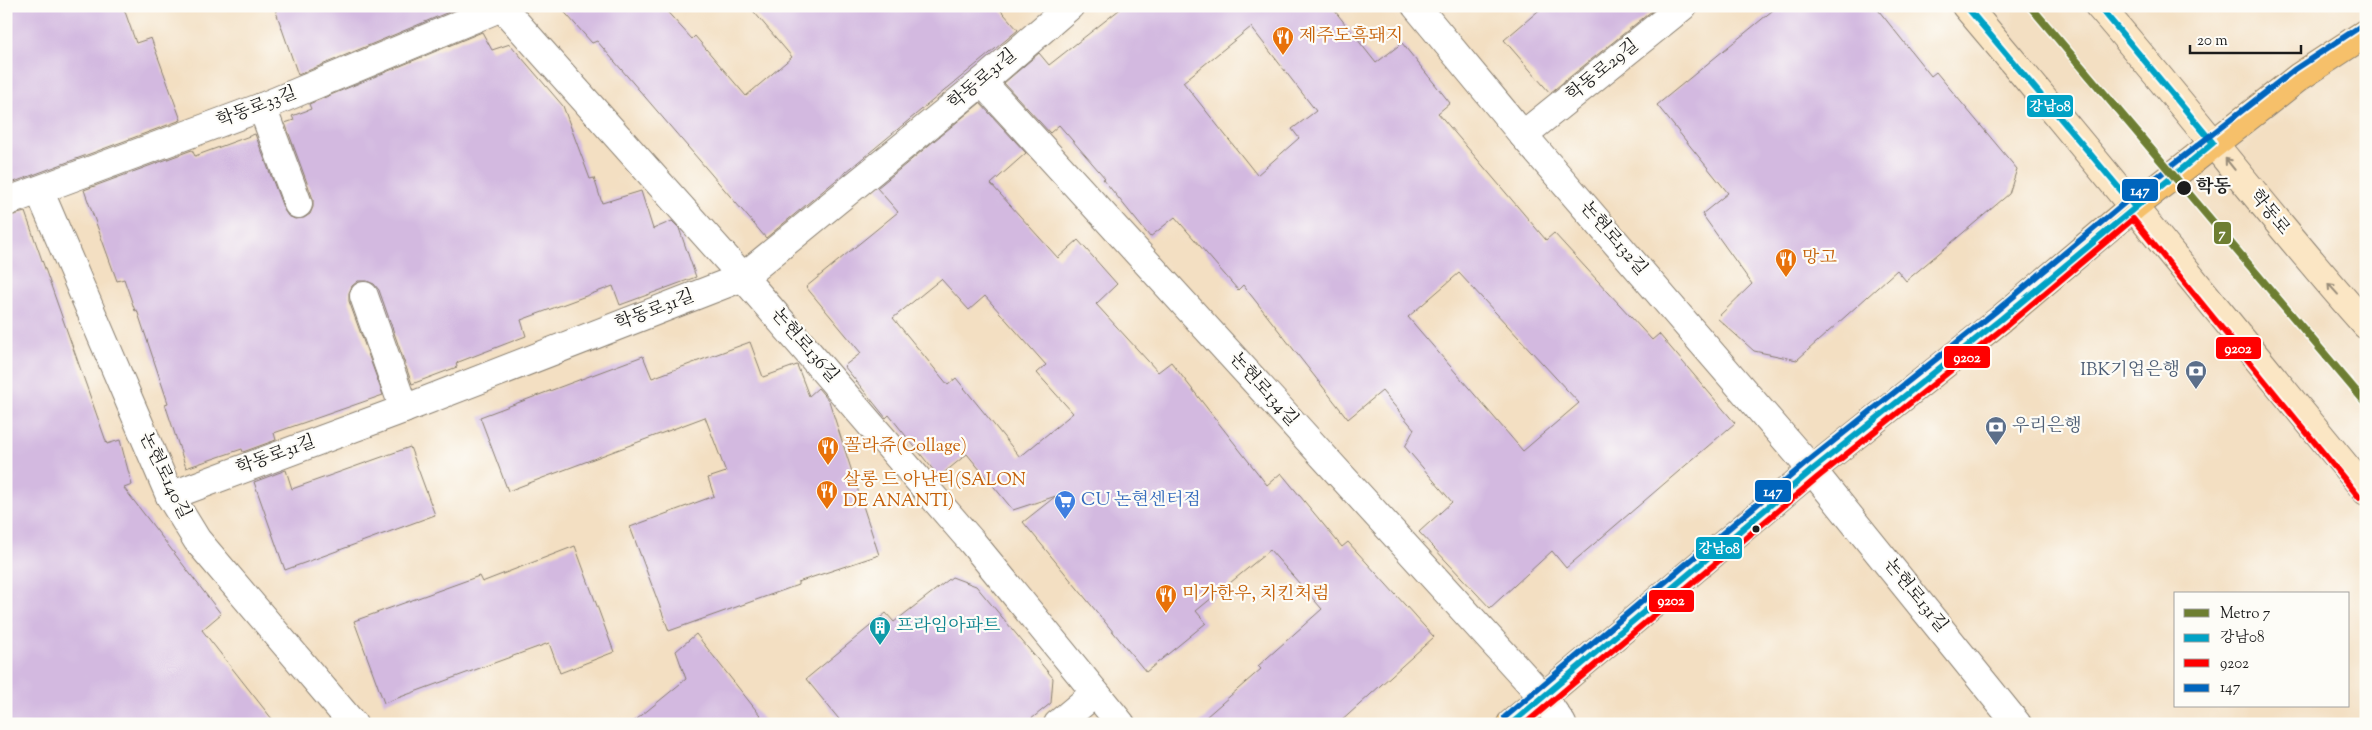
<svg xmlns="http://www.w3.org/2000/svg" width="2372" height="730" font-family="'Sorts Mill Goudy','Noto Serif KR',serif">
  <rect width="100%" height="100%" fill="#fdfcf7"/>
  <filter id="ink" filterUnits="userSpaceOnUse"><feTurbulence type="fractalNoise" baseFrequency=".02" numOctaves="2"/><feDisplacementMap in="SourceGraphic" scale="10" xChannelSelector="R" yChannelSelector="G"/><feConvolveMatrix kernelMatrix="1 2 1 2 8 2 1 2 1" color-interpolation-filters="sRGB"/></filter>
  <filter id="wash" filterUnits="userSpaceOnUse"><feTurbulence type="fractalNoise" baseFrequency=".0096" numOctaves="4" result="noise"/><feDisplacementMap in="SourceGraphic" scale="20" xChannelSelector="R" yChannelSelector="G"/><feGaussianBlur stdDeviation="1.12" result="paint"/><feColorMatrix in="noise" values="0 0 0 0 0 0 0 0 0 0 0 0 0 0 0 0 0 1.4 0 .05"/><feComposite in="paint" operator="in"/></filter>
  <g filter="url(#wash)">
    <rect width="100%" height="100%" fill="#f3dfc2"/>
    <g id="blocks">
      <g fill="#d3b9e0" fill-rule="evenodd">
        <path d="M 6,6 L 123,6 L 136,43 L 151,38 L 181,120 L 6,185 Z"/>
        <path d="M 274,6 L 463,6 L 298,75 Z"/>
        <path d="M 559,6 L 662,6 L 692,39 L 695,36 L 746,96 L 792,57 L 749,6 L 997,6 L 1018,30 L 766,238 L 597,41 L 592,43 Z"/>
        <path d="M 1124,6 L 1331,6 L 1376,63 L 1402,43 L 1450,103 L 1438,113 L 1546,240 L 1554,233 L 1652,340 L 1659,334 L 1735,423 L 1566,568 L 1552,551 L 1490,608 L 1419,532 L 1452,502 L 1405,447 L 1414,429 L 1382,391 L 1348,419 L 1243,285 L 1238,290 L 1175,217 L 1150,237 L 1103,179 L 1105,178 L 1059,125 L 1050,133 L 1004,83 L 1039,53 L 1049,65 ZM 1251,27 L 1316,111 L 1292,129 L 1299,138 L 1257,175 L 1183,82 ZM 1459,273 L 1579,403 L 1523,451 L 1408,317 Z"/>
        <path d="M 1544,6 L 1658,6 L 1550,93 L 1504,40 Z"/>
        <path d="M 1778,6 L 1875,6 L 1931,76 L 1936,72 L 2017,169 L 2009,194 L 1906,281 L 1897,270 L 1797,360 L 1754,351 L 1717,318 L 1752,284 L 1702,214 L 1728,193 L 1657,105 Z"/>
        <path d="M 482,32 L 492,50 L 510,44 L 563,106 L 590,179 L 594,178 L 602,203 L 641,191 L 653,229 L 672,221 L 679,228 L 696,277 L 620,305 L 613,286 L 521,320 L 526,336 L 456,363 L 457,367 L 412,384 L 379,290 L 374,284 L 367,281 L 358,281 L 352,286 L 349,293 L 349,301 L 383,395 L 274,433 L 276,440 L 243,452 L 242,449 L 186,468 L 165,404 L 168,403 L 137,310 L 135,311 L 124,279 L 117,281 L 84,190 L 192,150 L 195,156 L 255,134 L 284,210 L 288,216 L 295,219 L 304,218 L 310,214 L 313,207 L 313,199 L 285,123 L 294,120 L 292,116 L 311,109 L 309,104 Z"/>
        <path d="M 980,103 L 1026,153 L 991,184 L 1058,258 L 1078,240 L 1117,284 L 1096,304 L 1158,372 L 1171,362 L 1267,485 L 1281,473 L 1342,547 L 1348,542 L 1434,637 L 1338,724 L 1198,724 L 1261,669 L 1258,666 L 1322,609 L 1270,550 L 1196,611 L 1206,623 L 1146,672 L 1023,522 L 1056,496 L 1013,510 L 967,454 L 939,477 L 889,415 L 886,418 L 844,366 L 861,353 L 806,287 L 898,212 L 877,188 ZM 941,279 L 969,310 L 985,296 L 1046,365 L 1037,373 L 1073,413 L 1020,457 L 956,378 L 948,385 L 893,318 Z"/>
        <path d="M 25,212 L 107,444 L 120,440 L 132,485 L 124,488 L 221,614 L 202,630 L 276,724 L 6,724 L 6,217 Z"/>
        <path d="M 750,342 L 763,377 L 797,365 L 809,396 L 818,388 L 829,401 L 879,555 L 798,582 L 798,585 L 669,631 L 630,527 L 714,496 L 708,478 L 726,472 L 705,417 L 508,491 L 480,417 L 643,356 L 652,378 Z"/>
        <path d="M 410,447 L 435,515 L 285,570 L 254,482 L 286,470 L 292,489 Z"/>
        <path d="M 575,546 L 614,652 L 560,673 L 549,643 L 384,703 L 354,621 L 479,576 L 482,582 Z"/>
        <path d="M 952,577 L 976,586 L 1053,678 L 1051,703 L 1025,724 L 843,724 L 806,679 L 886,613 L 894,622 Z"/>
        <path d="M 696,634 L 767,724 L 631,724 L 686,679 L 676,651 Z"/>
      </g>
    </g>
  </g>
  <g filter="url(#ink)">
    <use href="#blocks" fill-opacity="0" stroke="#887e6f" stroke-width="1"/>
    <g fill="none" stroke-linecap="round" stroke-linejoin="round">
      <g stroke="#887e6f" stroke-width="30">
        <g id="minor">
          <path d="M 501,6 L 743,277 L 972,542 L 1121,724"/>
          <path d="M 1416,6 L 1523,135 L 1812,470 L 2017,724"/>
          <path d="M 982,82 L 1543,697 L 1562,724"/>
          <path d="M 262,107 L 298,204"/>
          <path d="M 1523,135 L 1683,6"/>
          <path d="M 39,190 L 170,496 L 197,540 L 353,724"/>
          <path d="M 6,202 L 262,107 L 504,6"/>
          <path d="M 364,296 L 404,409"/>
          <path d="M 170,496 L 404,409 L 743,277 L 982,82 L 1070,6"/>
          <path d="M 1058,724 L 1095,693"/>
        </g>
      </g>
      <g stroke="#887e6f" stroke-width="30">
        <g id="secondary">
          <path d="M 1966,6 C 2102,166 2232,329 2366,491"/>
          <path d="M 2099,6 C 2190,111 2274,222 2366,325"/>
        </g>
      </g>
      <g stroke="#887e6f" stroke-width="30">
        <path id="primary" d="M 1511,724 L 1812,470 L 2001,319 L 2134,206 L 2299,77 L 2366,33"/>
      </g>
      <use href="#minor" stroke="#fff" stroke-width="28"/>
      <use href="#secondary" stroke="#fbe6c4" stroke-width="28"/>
      <use href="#primary" stroke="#f6c06b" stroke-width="28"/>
      <g stroke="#fdfcf7" stroke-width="10">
        <g id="bus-1">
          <path d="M 1966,6 L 2134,206"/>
          <path d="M 1511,724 L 1812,470 L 2001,319 L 2213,143 L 2099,6"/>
        </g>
      </g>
      <g stroke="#fdfcf7" stroke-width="10">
        <path id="bus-2" d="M 1525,724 L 1818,477 L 2006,326 L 2133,219 L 2359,497"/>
      </g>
      <g stroke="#fdfcf7" stroke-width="10">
        <path id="bus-3" d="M 1505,717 L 1806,463 L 1995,312 L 2129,199 L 2294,70 L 2361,26"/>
      </g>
      <use href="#bus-1" stroke="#01a2c5" stroke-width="6"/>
      <use href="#bus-2" stroke="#f00" stroke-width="6"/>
      <use href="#bus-3" stroke="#0065bd" stroke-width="6"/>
      <g stroke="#fdfcf7" stroke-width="11">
        <path id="metro-1" d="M 2030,6 L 2366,403"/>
      </g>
      <use href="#metro-1" stroke="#6e7e31" stroke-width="8"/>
    </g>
    <defs><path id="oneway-shaft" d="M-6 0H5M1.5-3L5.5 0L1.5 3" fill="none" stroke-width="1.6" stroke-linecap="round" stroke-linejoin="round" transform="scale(1.25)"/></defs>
    <g stroke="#978b78">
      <use href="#oneway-shaft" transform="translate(2230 164) rotate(-129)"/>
      <use href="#oneway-shaft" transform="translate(2333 289) rotate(-132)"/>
    </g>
  </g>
  <defs>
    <g id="restaurant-pin" transform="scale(1.125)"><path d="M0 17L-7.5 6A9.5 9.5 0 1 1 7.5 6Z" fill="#e8710a" stroke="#fdfcf7"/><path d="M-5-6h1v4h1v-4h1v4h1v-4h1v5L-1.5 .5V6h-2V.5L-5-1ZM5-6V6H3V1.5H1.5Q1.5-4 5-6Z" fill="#fff"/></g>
    <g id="bank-pin" transform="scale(1.125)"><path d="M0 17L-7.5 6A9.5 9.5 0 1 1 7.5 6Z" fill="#5c6f8a" stroke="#fdfcf7"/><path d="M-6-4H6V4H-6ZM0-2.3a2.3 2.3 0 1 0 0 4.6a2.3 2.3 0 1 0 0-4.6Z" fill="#fff"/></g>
    <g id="supermarket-pin" transform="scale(1.125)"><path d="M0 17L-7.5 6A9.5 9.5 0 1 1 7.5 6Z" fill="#3f7fe0" stroke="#fdfcf7"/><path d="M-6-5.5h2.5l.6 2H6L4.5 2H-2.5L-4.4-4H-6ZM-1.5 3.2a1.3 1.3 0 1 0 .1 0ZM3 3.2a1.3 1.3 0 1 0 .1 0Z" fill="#fff"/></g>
    <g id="building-pin" transform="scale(1.125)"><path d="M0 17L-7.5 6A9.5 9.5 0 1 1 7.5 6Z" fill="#0f9aa8" stroke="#fdfcf7"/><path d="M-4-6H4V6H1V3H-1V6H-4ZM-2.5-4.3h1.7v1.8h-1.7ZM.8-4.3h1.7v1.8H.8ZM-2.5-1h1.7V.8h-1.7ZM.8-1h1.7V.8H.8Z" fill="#fff"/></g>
  </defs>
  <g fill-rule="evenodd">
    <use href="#restaurant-pin" x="1283" y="37"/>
    <use href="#restaurant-pin" x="1786" y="259"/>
    <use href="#bank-pin" x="2196" y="371"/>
    <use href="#bank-pin" x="1996" y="427"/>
    <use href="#restaurant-pin" x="828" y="447"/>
    <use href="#restaurant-pin" x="827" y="491"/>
    <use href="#supermarket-pin" x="1065" y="501"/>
    <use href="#restaurant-pin" x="1166" y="595"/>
    <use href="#building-pin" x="880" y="627"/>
  </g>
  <g fill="#1c1c1c" stroke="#fdfcf7" stroke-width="2">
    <circle cx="2184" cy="188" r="8"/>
    <circle cx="1756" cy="529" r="4.5"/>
  </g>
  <g text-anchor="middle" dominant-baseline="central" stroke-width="4.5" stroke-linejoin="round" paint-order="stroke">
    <g font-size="18" fill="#c56008" stroke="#fdfcf7" text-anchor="start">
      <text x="1299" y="37">제주도흑돼지</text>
      <text x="1802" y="259">망고</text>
      <text x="844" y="447">꼴라쥬(Collage)</text>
      <text x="843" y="481">살롱 드 아난티(SALON<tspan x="843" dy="21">DE ANANTI)</tspan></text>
      <text x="1182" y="595">미가한우, 치킨처럼</text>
    </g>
    <g font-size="18" fill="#1c1c1c" stroke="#fdfcf7">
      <text transform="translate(1603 71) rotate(-39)">학동로29길</text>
      <text transform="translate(983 80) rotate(-40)">학동로31길</text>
      <text transform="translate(257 108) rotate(-21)">학동로33길</text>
      <text transform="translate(2269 213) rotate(51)">학동로</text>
      <text transform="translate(1613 239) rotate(49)">논현로132길</text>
      <text transform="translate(655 311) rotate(-21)">학동로31길</text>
      <text transform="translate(804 346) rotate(49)">논현로136길</text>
      <text transform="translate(1263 390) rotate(48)">논현로134길</text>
      <text transform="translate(276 456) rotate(-20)">학동로31길</text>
      <text transform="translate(164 476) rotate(64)">논현로140길</text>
      <text transform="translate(1915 596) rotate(51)">논현로131길</text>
    </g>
    <g font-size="18" font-weight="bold" fill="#1c1c1c" stroke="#fdfcf7" text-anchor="start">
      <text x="2196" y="188">학동</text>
    </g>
    <g font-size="18" fill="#4e5e75" stroke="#fdfcf7" text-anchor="end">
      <text x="2180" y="371">IBK기업은행</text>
      <text x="2012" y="427" text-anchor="start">우리은행</text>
    </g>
    <g font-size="18" fill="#366cbe" stroke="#fdfcf7" text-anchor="start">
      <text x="1081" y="501">CU 논현센터점</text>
    </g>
    <g font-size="18" fill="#0d838f" stroke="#fdfcf7" text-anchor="start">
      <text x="896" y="627">프라임아파트</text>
    </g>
  </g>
  <g stroke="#fdfcf7" stroke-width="2">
    <rect x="2026" y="94" width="48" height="24" rx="5" fill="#01a2c5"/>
    <rect x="2121" y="178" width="38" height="24" rx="5" fill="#0065bd"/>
    <rect x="2213" y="221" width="19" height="24" rx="5" fill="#6e7e31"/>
    <rect x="2215" y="336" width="47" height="24" rx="5" fill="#f00"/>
    <rect x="1943" y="345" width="48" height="24" rx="5" fill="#f00"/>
    <rect x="1754" y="479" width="38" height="24" rx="5" fill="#0065bd"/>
    <rect x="1695" y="536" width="48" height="24" rx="5" fill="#01a2c5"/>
    <rect x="1648" y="589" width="47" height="24" rx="5" fill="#f00"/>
  </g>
  <g font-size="14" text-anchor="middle" font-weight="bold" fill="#fff">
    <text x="2050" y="111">강남08</text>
    <text x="2140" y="195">147</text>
    <text x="2222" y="238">7</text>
    <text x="2238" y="353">9202</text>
    <text x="1967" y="362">9202</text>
    <text x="1773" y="496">147</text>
    <text x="1719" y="553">강남08</text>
    <text x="1671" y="605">9202</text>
  </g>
  <rect width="2372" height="730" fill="none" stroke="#fdfcf7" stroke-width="25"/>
  <rect x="2174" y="592" width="175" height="115" fill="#fdfcf7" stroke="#a3a29f"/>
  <rect x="2184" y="609" width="25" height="8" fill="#6e7e31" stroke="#a3a29f"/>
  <text x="2220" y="618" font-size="15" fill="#1c1c1c">Metro 7</text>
  <rect x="2184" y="634" width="25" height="8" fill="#01a2c5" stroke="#a3a29f"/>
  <text x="2220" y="642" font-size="15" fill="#1c1c1c">강남08</text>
  <rect x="2184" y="659" width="25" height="8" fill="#ff0000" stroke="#a3a29f"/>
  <text x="2220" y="668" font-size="15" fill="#1c1c1c">9202</text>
  <rect x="2184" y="684" width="25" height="8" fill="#0065bd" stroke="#a3a29f"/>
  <text x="2220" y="692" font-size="15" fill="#1c1c1c">147</text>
  <path d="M2190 45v8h111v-8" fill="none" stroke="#1c1c1c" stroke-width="2.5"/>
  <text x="2197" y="45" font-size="15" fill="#1c1c1c" stroke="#fdfcf7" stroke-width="4" paint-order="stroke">20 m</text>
</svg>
